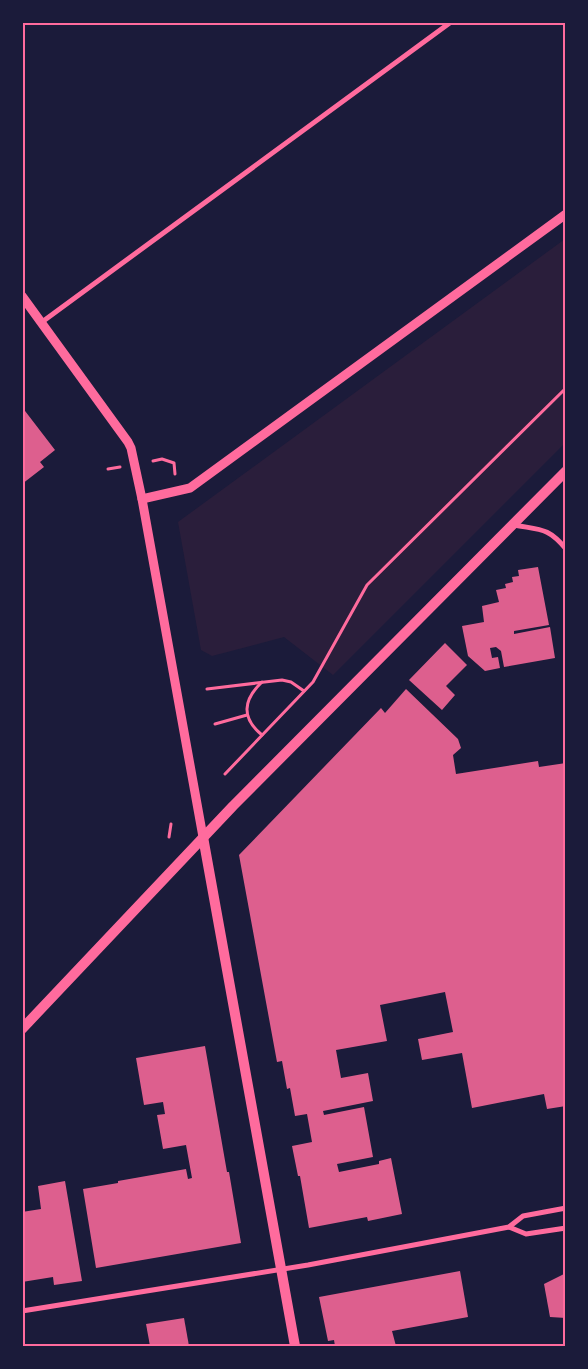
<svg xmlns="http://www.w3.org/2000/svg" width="588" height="1369" font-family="'Zilla Slab',serif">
  <rect width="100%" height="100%" fill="#1b1b3a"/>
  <path fill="#2a1e3b" d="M 565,239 L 565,443 L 333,675 L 284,637 L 212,656 L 201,650 L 178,522 Z"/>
  <g fill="#dd5f8e">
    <path d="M 22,407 L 55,450 L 40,462 L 44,467 L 22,484 Z"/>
    <path d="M 538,567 L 549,625 L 514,631 L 514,634 L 550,627 L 555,658 L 504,667 L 501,651 L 496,647 L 490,648 L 492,658 L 498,657 L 500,668 L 485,671 L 468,656 L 462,626 L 484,622 L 482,606 L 499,602 L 496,590 L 506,588 L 505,584 L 513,582 L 512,577 L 519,576 L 518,570 Z"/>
    <path d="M 445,643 L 467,665 L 446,686 L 455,695 L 442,710 L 409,680 Z"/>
    <path d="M 406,689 L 458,739 L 461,748 L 453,755 L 456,774 L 538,761 L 539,767 L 566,763 L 566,1106 L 547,1109 L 544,1094 L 472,1108 L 462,1053 L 422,1060 L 418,1039 L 453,1032 L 445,992 L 380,1005 L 387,1041 L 336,1050 L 341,1078 L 368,1073 L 373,1101 L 323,1111 L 324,1115 L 364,1107 L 373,1157 L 337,1164 L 339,1172 L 379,1164 L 379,1161 L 391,1158 L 402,1214 L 368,1221 L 367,1217 L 309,1228 L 300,1176 L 298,1176 L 292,1146 L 312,1142 L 307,1114 L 295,1116 L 290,1088 L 287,1089 L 282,1061 L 277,1062 L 239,855 L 381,708 L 385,713 Z"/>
    <path d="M 205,1046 L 227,1172 L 229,1172 L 241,1243 L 96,1268 L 83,1189 L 118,1183 L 118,1181 L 186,1169 L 188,1179 L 192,1178 L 186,1145 L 163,1149 L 157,1115 L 165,1114 L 163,1102 L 144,1105 L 136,1058 Z"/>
    <path d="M 65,1181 L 82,1281 L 54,1285 L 53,1277 L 22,1282 L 22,1212 L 41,1209 L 38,1186 Z"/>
    <path d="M 460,1271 L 468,1317 L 392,1331 L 396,1346 L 335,1346 L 334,1340 L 328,1341 L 319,1297 Z"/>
    <path d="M 566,1273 L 566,1318 L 550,1317 L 544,1284 Z"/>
    <path d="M 184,1318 L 189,1346 L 150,1346 L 146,1324 Z"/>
  </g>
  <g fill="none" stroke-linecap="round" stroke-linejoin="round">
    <g stroke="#ff6b9d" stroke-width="3">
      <path d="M 153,461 L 162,459 L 174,463 L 175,474"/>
      <path d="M 108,469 L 120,467"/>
      <path d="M 207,689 L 282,680 L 291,682 L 304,691"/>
      <path d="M 215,724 L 247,715"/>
      <path d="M 262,735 C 241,718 243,700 262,682"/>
      <path d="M 225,774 L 313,682 L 367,585 L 566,388"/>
      <path d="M 169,837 L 171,824"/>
    </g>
    <g stroke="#ff6b9d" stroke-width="5">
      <path d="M 42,322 L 451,22"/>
      <path d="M 514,525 C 540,530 548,527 566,549"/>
      <path d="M 509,1227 L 526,1234 L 566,1228"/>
      <path d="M 22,1311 L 308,1265 L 509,1227 L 523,1216 L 566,1208"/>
    </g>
    <g stroke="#ff6b9d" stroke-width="9">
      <path d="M 22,296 L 128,442 L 131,448 L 142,499 L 203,837"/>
      <path d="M 142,499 L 190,488 L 566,214"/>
    </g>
    <g stroke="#ff6b9d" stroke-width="10">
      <path d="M 203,837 L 295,1346"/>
      <path d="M 22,1029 L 233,806 L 566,471"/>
    </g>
  </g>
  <rect width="588" height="1369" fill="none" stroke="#1b1b3a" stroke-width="48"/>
  <rect x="24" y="24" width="540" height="1321" fill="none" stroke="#ff6b9d" stroke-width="2"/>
</svg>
